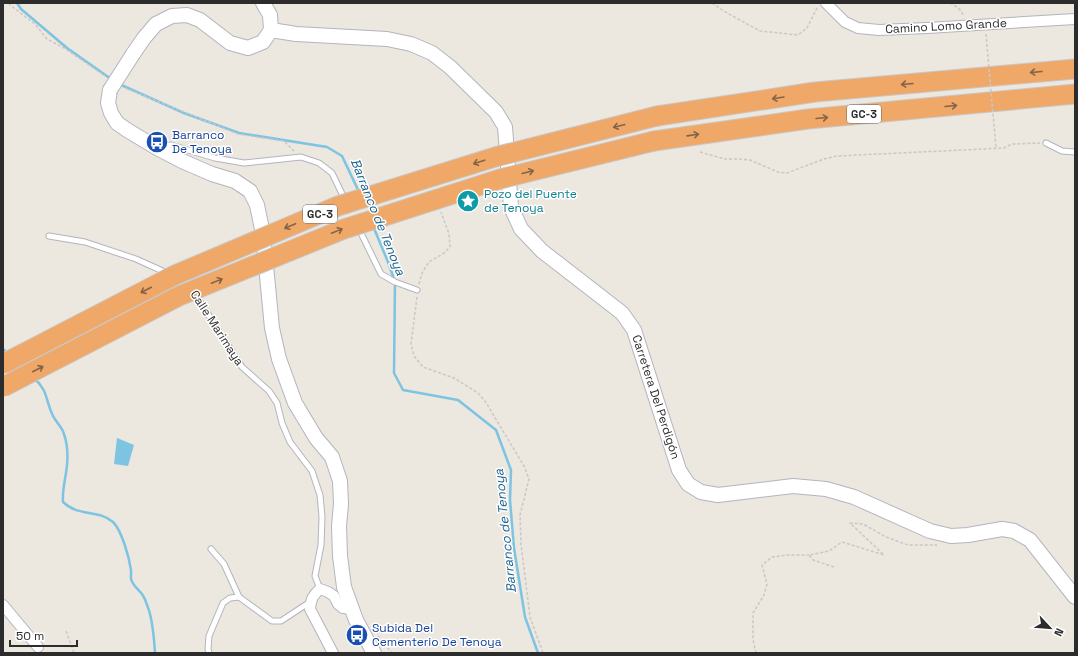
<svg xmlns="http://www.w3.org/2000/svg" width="1078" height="656" font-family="'Space Grotesk',sans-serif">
  <rect width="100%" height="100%" fill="#ece7df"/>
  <path fill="#7dc4e3" d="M 117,438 L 134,445 L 128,466 L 114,464 Z"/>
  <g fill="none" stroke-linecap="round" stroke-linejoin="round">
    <g stroke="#7dc4e3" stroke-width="2.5">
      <path d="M 17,3 L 21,9 L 67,48 L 111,79"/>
      <path d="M 119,84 L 184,113 L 239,133 L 327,147 L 342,156 L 359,192"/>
      <path d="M 373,226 L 388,262 L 395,282 L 394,373 L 403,390 L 458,400 L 496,430 L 511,470 L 510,500 L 514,548 L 525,617 L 538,653"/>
      <path d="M 3,349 L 8,354"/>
      <path d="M 34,378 C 49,392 45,400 53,416 C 56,422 62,427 64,434 C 67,443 68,455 67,465 C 66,477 62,489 63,502 C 78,517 98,509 113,522 C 122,531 129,557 131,570 C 131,573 131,577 131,579 C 133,586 138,589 142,594 C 144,597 146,601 147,605 C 153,618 154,639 155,653"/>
    </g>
    <g stroke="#b3b5be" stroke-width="7">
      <g id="lane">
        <path d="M 1046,143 L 1062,151 L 1075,152"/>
        <path d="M 161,147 L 171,145 L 215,158 L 244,163 L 301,157 L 319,163 L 332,173 L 345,200"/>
        <path d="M 359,229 L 381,274 L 395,282 L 417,290"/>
        <path d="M 49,236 L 85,242 L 136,259 L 167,273"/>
        <path d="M 195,294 L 242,367 L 269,391 L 277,403 L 282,423 L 290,442 L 312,471 L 320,495 L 322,517 L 321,545 L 315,576 L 320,589"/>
        <path d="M 211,549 L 224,564 L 239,597 L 272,621 L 281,621 L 310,602"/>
        <path d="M 209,653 L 208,649 L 209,636 L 223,603 L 230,598 L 239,597"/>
      </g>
    </g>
    <g stroke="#b3b5be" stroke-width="12">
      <g id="street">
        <path d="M 826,3 L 845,22 L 858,28 L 879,30 L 927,28 L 1075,19"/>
        <path d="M 3,605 L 38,647"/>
        <path d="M 333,653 L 310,609 C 311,599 313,595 320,589 L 328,592 L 334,596 L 338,604 L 343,608 L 352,609"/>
      </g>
    </g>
    <g stroke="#b3b5be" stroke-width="16">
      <g id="secondary">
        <path d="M 271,30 L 296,34 L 387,39 L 411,44 L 432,53 L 450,67 L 496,112 L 505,127 L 511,207 L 521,229 L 542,251 L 622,313 L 634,330 L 679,470 L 688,484 L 701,492 L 718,495 L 793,486 L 826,489 L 854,497 L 930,531 L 951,536 L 968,535 L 1002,529 L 1014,531 L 1030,540 L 1075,597"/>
        <path d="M 133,54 L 144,38 L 156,24 L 172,16 L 187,15 L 200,20 L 230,43 L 248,48 L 263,42 L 271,30 L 270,15 L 263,3"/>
        <path d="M 110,90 L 108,103 L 111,113 L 117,123 L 127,130 L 157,148 L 182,161 L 212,174 L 235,181 L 250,191 L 257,205 L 263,234 L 272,328 L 279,359 L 295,403 L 316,438 L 332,457 L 340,481 L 341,504 L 339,526 L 340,556 L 344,587 L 356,620 L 374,653"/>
      </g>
    </g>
    <g stroke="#c8c8c8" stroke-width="21">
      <g id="highway">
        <path d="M 657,116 L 815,92 L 1075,69"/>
        <path d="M 654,141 L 808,119 L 1075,94"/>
      </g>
    </g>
    <g stroke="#c8c8c8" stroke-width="1.5" stroke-dasharray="3 2" stroke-linecap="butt">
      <path d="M 9,3 L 10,5 L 35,24 L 47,39 L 64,48 L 105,76"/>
      <path d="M 712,3 L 727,13 L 760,31 L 798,35 L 807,28 L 817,8"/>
      <path d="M 950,3 C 955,6 962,9 963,16"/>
      <path d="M 125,88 L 238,134 L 284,141 L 294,151"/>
      <path d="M 700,152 L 725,159 L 740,159 L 750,160 L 778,172 L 787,173 L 824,159 L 837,156 L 1004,148 L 1012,144 L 1040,143"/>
      <path d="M 419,284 L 422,273 L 429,262 L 444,253 L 450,247 L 449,234 L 441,212"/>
      <path d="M 417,297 L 411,344 L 414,356 L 423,367 L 454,378 L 478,393 L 485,401 L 524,466 L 529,479 L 520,515 L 521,544 L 530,617 L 543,653"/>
      <path d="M 834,567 L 813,560 L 809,555 L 829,551 L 842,542 L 884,555 L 850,523 L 863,524 L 886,537 L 908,545 L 937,545"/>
      <path d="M 66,631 L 74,653"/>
      <path d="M 378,636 L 392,653"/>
      <path d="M 756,653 L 753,640 L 753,613 L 764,595 L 767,584 L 762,565 L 772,557 L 788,555 L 809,555"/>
    </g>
    <use href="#lane" stroke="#fff" stroke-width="5"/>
    <use href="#street" stroke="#fff" stroke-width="10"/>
    <use href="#secondary" stroke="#fff" stroke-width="14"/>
    <use href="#highway" stroke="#efa868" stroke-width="19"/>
    <g stroke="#b3b5be" stroke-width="16" stroke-linecap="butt">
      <path id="secondary-bridge" d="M 110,90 L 133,54"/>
    </g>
    <g stroke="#c8c8c8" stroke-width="21" stroke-linecap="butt">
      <g id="highway-bridge">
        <path d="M 3,364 L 175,275 L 338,206 L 495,157 L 657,116"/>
        <path d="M 3,387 L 179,296 L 344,229 L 500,179 L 654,141"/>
      </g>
    </g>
    <path stroke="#c8c8c8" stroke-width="1.5" stroke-dasharray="3 2" stroke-linecap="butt" d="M 986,34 L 996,148"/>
    <use href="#secondary-bridge" stroke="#fff" stroke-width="14"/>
    <use href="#highway-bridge" stroke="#efa868" stroke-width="19"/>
  </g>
  <defs><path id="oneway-shaft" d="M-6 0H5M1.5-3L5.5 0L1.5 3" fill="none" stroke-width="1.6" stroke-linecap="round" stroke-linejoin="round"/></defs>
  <g stroke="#846447">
    <use href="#oneway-shaft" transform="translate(1036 72) rotate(175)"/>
    <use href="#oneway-shaft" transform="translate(907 84) rotate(175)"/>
    <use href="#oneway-shaft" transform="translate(778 98) rotate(171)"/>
    <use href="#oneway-shaft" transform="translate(951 106) rotate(-5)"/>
    <use href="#oneway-shaft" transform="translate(822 118) rotate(-5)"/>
    <use href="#oneway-shaft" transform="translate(619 126) rotate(166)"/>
    <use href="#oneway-shaft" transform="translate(693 135) rotate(-8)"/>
    <use href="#oneway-shaft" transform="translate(479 162) rotate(162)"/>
    <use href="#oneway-shaft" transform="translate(528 172) rotate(-14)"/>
    <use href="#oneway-shaft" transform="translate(290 226) rotate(157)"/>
    <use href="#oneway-shaft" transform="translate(337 231) rotate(-22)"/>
    <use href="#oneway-shaft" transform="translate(217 281) rotate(-22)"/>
    <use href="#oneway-shaft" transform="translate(146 290) rotate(153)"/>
    <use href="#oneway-shaft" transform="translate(38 369) rotate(-27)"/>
  </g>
  <defs>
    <g id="bus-disc" transform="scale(1.15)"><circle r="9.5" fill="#1a4fb4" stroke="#fff"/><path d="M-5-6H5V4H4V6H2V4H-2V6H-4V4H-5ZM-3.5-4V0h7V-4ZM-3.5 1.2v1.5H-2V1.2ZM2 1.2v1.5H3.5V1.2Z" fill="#fff"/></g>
    <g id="sight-disc" transform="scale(1.15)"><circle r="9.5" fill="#0f9aa8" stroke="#fff"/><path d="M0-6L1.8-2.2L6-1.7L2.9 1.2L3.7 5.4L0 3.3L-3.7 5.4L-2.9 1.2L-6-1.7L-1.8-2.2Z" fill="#fff"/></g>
  </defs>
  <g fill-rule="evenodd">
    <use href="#bus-disc" x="157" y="142"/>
    <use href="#sight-disc" x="468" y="201"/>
    <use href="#bus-disc" x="357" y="635"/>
  </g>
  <g text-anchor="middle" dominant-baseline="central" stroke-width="3" stroke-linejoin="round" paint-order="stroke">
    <g fill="#fff" stroke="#6b6b6b" stroke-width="1">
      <rect x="847" y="105" width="34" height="18" rx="3"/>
      <rect x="303" y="205" width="34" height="18" rx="3"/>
    </g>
    <g font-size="11" font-weight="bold" fill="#2c2c2c">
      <text x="864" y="114">GC-3</text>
      <text x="320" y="214">GC-3</text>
    </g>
    <g font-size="12" fill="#2c2c2c" stroke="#fff">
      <text transform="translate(946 26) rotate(-3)">Camino Lomo Grande</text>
      <text transform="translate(217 328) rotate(57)">Calle Marimaya</text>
      <text transform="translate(656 397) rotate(72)">Carretera Del Perdigón</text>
    </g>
    <g font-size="12" fill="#164399" stroke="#fff" text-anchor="start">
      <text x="172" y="135">Barranco<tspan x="172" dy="14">De Tenoya</tspan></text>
      <text x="372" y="628">Subida Del<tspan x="372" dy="14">Cementerio De Tenoya</tspan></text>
    </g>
    <g font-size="12" fill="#0d838f" stroke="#fff" text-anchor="start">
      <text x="484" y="194">Pozo del Puente<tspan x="484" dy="14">de Tenoya</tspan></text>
    </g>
    <g font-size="13" font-style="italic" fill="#1b6390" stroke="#fff">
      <text transform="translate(378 217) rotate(68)">Barranco de Tenoya</text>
      <text transform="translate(505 531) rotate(-96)">Barranco de Tenoya</text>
    </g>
  </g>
  <rect width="1078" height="656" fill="none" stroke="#2c2c2c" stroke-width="8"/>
  <g transform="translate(1050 628) rotate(116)" stroke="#ffffff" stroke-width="3" paint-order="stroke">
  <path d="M0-3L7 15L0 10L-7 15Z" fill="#2c2c2c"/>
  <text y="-6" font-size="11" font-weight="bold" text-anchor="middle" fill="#2c2c2c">N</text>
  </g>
  <path d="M10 640v6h67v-6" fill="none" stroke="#2c2c2c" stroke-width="2"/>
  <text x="16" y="640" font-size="12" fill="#2c2c2c" stroke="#ffffff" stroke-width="3" paint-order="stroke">50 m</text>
</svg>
